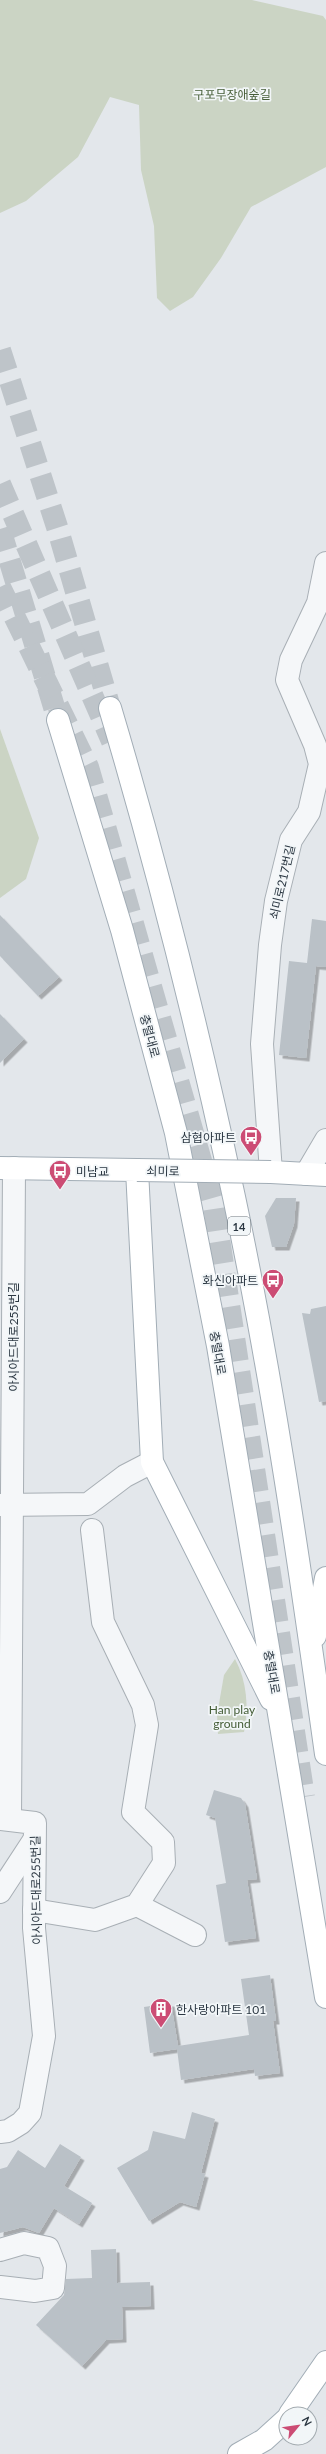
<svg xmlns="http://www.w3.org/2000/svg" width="326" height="2454" font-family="Lato,'Noto Sans KR',sans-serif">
  <defs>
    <filter id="shadow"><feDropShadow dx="3.5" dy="3.5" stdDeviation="0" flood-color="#0004"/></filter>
  </defs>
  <rect width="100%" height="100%" fill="#e3e7eb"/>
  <g fill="#cbd4c4">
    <path d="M 0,0 L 252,0 L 323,16 L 326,20 L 326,167 L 251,207 L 221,258 L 193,297 L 170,311 L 157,298 L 154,226 L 141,170 L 139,105 L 110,97 L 78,157 L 26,201 L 0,213 Z"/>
    <path d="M 0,729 L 39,838 L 26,879 L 0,898 Z"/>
    <path d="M 235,1659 C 247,1681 249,1708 244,1732 L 218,1734 L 217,1715 L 224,1675 Z"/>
  </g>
  <g fill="#bac1c7" filter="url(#shadow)">
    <path d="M 0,915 L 59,977 L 38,996 L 0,956 Z"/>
    <path d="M 312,919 L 326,921 L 326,967 L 316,966 L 306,1058 L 279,1055 L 289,961 L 307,963 Z"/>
    <path d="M 0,1014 L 24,1039 L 0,1063 Z"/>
    <path d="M 276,1198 L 296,1198 L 294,1224 L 286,1247 L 272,1247 L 265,1216 Z"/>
    <path d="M 326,1306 L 326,1401 L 319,1402 L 302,1313 L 310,1314 L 311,1309 Z"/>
    <path d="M 214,1790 L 241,1798 L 245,1804 L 257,1879 L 247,1880 L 256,1938 L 225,1942 L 216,1885 L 226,1883 L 215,1818 L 206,1815 Z"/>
    <path d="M 270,1975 L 276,2021 L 273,2021 L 280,2073 L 255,2076 L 254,2069 L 181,2080 L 177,2049 L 150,2053 L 144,2007 L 171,2003 L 178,2046 L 249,2035 L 241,1979 Z"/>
    <path d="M 192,2112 L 215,2119 L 201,2173 L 205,2174 L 196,2207 L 180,2202 L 149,2221 L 117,2168 L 148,2150 L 153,2131 L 185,2139 Z"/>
    <path d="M 60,2144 L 81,2157 L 64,2186 L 92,2203 L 79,2224 L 54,2208 L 39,2233 L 23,2227 L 0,2233 L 0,2169 L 7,2167 L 18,2150 L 45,2168 Z"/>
    <path d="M 116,2249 L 117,2283 L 150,2282 L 151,2306 L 122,2307 L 123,2339 L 106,2340 L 82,2366 L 36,2325 L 64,2295 L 66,2279 L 92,2278 L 91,2250 Z"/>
  </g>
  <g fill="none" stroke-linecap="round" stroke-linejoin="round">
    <g stroke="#bec4c9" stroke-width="22" stroke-dasharray="22 11" stroke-linecap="butt">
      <path d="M 0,350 L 58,530 L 110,708"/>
      <path d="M 0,529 L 58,720"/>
    </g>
    <g stroke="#bec4c9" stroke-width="22" stroke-dasharray="22 11" stroke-linecap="butt">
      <path d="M 0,484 L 112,741"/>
      <path d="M 0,587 L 88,767 L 214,1206 L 304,1797"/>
    </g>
    <g stroke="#a8afb5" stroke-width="24">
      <g id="minor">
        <path d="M 271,1172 L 262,1044 L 270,945 L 276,901 L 291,840 L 309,812 L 320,764 L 315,745 L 287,680 L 291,660 L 318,603 L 326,563"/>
        <path d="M 306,1174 L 326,1140"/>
        <path d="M 0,1505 L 88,1504 L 125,1476 L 152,1462"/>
        <path d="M 0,1819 L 35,1823 L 34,1928 L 44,2036 L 30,2113 L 21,2123 L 8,2131 L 0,2132"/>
        <path d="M 10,1819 L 14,1168"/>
        <path d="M 0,1892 L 34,1840"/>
        <path d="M 137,1905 L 195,1935"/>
        <path d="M 34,1910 L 95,1920 L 137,1905 L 164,1863 L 163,1842 L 133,1812 L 147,1725 L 143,1705 L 103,1622 L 92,1530"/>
        <path d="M 0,2250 L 24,2243 L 48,2248 L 55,2266 L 53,2288 L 35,2291 L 0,2287"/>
      </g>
    </g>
    <g stroke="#a2adb6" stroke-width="24">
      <g id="major">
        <path d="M 110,708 C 158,869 199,1033 234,1197 C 273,1381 300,1568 326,1754"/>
        <path d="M 58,720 L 122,930 L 176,1133 L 218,1346 L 326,1997"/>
        <path d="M 0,1168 L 137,1170 L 152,1462 L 271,1699"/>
        <path d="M 271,1172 L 326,1175"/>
        <path d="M 315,1636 L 326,1578"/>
        <path d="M 290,2414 L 326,2362"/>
        <path d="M 239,2454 L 264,2440 L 286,2420"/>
      </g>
    </g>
    <use href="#minor" stroke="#f5f7f9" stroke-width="22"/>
    <use href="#major" stroke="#fff" stroke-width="22"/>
    <g stroke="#a2adb6" stroke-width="24" stroke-linecap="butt">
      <path id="major-bridge" d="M 137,1170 L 271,1172"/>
    </g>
    <use href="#major-bridge" stroke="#fff" stroke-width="22"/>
  </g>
  <defs>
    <g id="bus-pin" transform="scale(1.15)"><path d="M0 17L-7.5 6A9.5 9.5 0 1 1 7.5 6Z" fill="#cc4c74" stroke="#f2f6f8"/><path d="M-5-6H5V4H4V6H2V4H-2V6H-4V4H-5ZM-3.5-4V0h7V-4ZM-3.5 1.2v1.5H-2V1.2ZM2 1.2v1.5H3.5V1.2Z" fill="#fff"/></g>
    <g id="building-pin" transform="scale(1.15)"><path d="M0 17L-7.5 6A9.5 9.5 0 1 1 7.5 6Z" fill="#cc4c74" stroke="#f2f6f8"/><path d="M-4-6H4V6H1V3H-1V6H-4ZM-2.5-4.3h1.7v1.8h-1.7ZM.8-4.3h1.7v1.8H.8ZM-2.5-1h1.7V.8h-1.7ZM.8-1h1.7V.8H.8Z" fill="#fff"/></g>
  </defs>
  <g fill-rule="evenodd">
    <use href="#bus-pin" x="251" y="1137"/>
    <use href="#bus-pin" x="60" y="1171"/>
    <use href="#bus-pin" x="273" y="1280"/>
    <use href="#building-pin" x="161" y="2009"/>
  </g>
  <g text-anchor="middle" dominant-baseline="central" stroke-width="3.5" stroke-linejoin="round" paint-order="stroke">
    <rect fill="#f2f6f8" stroke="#677079" stroke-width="1" x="228" y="1217" width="22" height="18" rx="3"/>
    <g font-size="11" font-weight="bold" fill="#2b3742">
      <text x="239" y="1226">14</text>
    </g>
    <g font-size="12" fill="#465e38" stroke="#f2f6f8">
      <text x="232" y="94">구포무장애숲길</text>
      <text x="232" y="1709">Han play<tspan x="232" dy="14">ground</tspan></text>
    </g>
    <g font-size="12" fill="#2b3742" stroke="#f2f6f8">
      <text transform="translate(282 882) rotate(-77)">쇠미로217번길</text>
      <text transform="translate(150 1036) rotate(75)">충렬대로</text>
      <text transform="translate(163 1171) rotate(1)">쇠미로</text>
      <text transform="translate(13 1337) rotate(-90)">아시아드대로255번길</text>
      <text transform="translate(218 1353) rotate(80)">충렬대로</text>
      <text transform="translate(272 1672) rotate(80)">충렬대로</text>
      <text transform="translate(36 1890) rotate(-91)">아시아드대로255번길</text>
    </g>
    <g font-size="12" fill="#2b3742" stroke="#f2f6f8" text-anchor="end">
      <text x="236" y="1137">삼협아파트</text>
      <text x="76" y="1171" text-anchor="start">미남교</text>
      <text x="258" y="1280">화신아파트</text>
      <text x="176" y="2009" text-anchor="start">한사랑아파트 101</text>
    </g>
  </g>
  <g transform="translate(298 2426) rotate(61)"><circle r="19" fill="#f2f6f8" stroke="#a2aaaf"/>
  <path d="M0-3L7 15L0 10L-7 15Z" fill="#cc4c74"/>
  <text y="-6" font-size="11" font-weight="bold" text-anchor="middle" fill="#2b3742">N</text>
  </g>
</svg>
